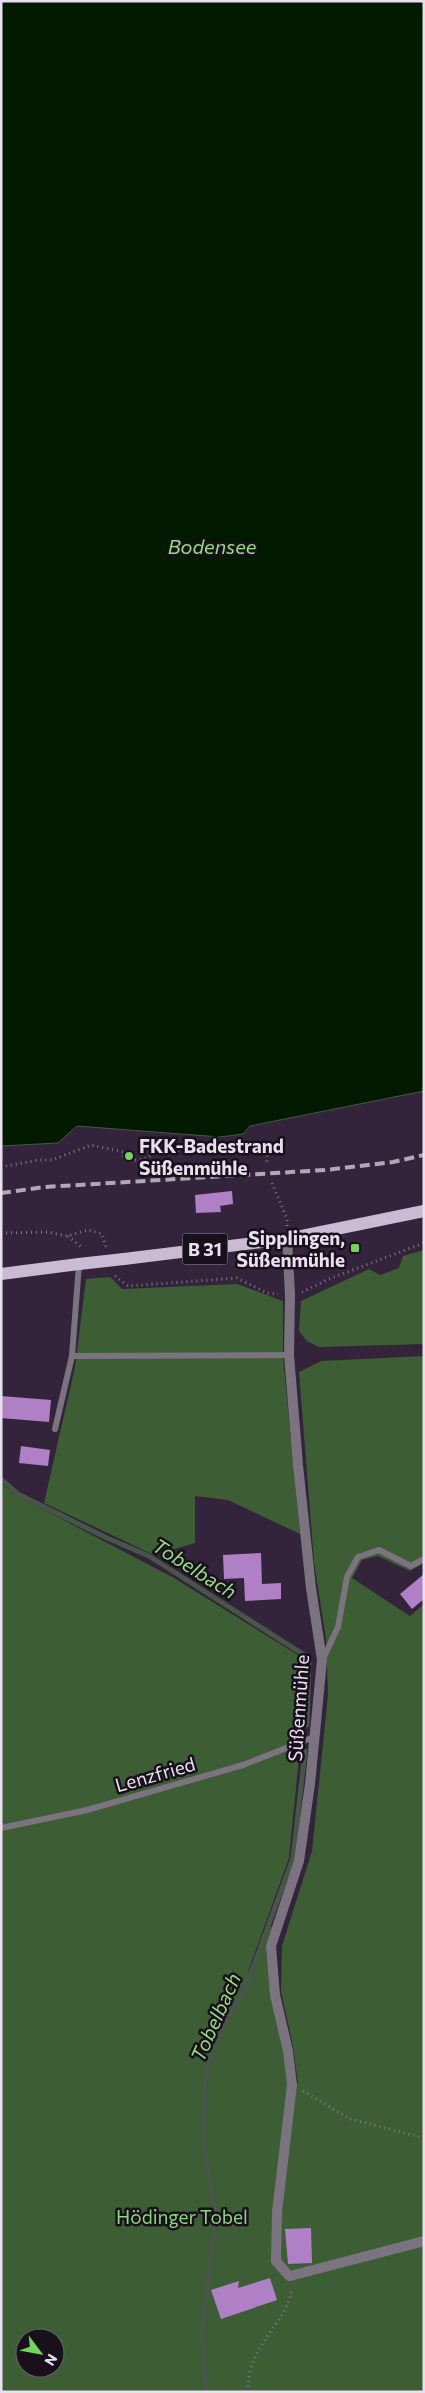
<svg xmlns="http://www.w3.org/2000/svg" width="425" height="2393" font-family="Commissioner,sans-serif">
  <rect width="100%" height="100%" fill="#34243b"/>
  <g fill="#3d5d34" fill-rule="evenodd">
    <path d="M 424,1250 L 424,1344 L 319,1347 L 307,1341 L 299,1331 L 301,1301 L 369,1269 L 380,1275 L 399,1268 L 403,1256 Z"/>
    <path d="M 110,1277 L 122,1289 L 237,1284 L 283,1301 L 283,1357 L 300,1534 L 228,1500 L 195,1496 L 195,1543 L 154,1555 L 44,1503 L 75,1367 L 86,1279 Z"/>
    <path d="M 424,1356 L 424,1563 L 410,1571 L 378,1556 L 362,1560 L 352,1578 L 410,1616 L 424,1604 L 424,2392 L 1,2392 L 1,1483 L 16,1495 L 174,1578 L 306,1660 L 298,1768 L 289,1858 L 248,1972 L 255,1962 L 269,1926 L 272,1927 L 268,1951 L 285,2049 L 287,2074 L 298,2084 L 293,2046 L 281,1991 L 282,1946 L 312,1851 L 328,1695 L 326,1639 L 314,1562 L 299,1372 L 321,1361 ZM 25,2338 L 55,2338 L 55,2368 L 25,2368 Z"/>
  </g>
  <path fill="#021b00" stroke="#475648" d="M 1,1 L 424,1 L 424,1091 L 250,1126 L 243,1134 L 220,1137 L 77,1126 L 58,1143 L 1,1146 Z"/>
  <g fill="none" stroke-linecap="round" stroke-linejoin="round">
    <g stroke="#475648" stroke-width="5">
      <path d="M 1,1479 L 18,1494 L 107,1538 L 149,1556 L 309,1658 L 307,1725"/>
      <path d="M 206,2392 L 202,2331 L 216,2217 L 203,2140 L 206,2068 L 222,2028 L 246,1987 L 293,1858 L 305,1751"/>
    </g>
  </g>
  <g fill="#af80c5">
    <path d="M 232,1191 L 233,1204 L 220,1206 L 221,1212 L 196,1213 L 195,1195 Z"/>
    <path d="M 1,1396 L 51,1400 L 49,1422 L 1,1418 Z"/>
    <path d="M 21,1446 L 50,1450 L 48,1466 L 19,1463 Z"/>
    <path d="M 261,1553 L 262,1584 L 281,1583 L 281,1599 L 245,1601 L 244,1578 L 224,1579 L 223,1555 Z"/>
    <path d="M 424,1574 L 424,1599 L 412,1609 L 400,1594 Z"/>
    <path d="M 311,2228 L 312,2263 L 288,2264 L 285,2229 Z"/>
    <path d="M 270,2278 L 277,2300 L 221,2319 L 211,2290 L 239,2281 L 238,2288 Z"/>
  </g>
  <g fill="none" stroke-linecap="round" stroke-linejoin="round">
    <g stroke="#817387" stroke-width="3" stroke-dasharray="1 4" stroke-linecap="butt">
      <path d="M 1,1167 L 38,1160 L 52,1160 L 91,1145 L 123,1152 L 123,1158 L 129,1161 L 144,1159 L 156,1153 L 169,1154 L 182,1149 L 197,1150 L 201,1145 L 207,1145 L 267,1153 L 267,1164"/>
      <path d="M 272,1183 L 287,1219 L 287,1226"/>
      <path d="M 1,1233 L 47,1232 L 67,1236 L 88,1230 L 102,1234 L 106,1247"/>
      <path d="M 68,1236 L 81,1247"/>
      <path d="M 115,1276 L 128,1286 L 237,1278 L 267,1293 L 278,1294"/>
      <path d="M 302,1292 L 329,1279 L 424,1243"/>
      <path d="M 303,2091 L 350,2119 L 424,2138"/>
      <path d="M 248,2392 C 246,2345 287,2325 292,2288"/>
    </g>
    <g stroke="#7b737f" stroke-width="6">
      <path d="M 72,1356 L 79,1264"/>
      <path d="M 55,1429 L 72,1356 L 289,1355"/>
      <path d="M 323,1659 L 338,1627 L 347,1577 L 358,1557 L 379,1550 L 411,1566 L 424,1559"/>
      <path d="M 1,1828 L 87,1810 L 243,1765 L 314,1737"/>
    </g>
    <path stroke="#7b737f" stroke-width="10" d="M 287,1239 L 290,1294 L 289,1355 L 298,1465 L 311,1588 L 322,1660 L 310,1784 L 299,1861 L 271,1946 L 275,1995 L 288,2051 L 292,2085 L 277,2212 L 276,2261 L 289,2276 L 294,2275 L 424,2241"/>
    <g stroke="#cbbad4" stroke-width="12">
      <path d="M 124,1259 L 287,1239 L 424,1211"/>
      <path d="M 1,1274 L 79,1264"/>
    </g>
    <path stroke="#b2a6b8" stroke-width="4" stroke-dasharray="10 5" stroke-linecap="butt" d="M 1,1193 L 45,1187 L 325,1170 L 393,1162 L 424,1155"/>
    <path stroke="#cbbad4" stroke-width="12" d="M 79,1264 L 124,1259"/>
  </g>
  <g fill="#75d25b" stroke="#18101b" stroke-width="2">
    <circle cx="129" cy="1156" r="5"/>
    <rect x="350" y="1243" width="10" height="10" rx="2.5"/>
  </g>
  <g text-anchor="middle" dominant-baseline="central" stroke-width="5" stroke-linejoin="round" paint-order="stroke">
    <rect fill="#18101b" stroke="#aaa1af" stroke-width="1" x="182.5" y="1233.5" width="45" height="31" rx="4"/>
    <g font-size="18" font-weight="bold" fill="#e9dfef">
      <text x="205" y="1249">B 31</text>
    </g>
    <g font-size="19" font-weight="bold" fill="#e9dfef" stroke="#18101b" text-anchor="start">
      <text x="139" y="1145">FKK-Badestrand<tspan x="139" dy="22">Süßenmühle</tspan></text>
      <text x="345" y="1237" text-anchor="end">Sipplingen,<tspan x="345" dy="22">Süßenmühle</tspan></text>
    </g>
    <g font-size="19" fill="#e9dfef" stroke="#18101b">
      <text transform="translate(298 1708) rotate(-86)">Süßenmühle</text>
      <text transform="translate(155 1774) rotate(-16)">Lenzfried</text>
    </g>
    <g font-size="19" fill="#8dd57a" stroke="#18101b">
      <text x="182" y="2216">Hödinger Tobel</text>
    </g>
    <g font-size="20" font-style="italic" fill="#94dd82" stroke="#18101b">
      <text x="212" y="546">Bodensee</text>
      <text transform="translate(195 1568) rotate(32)">Tobelbach</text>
      <text transform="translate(215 2017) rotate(-66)">Tobelbach</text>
    </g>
  </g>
  <rect width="425" height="2393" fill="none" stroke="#e9dfef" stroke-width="5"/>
  <g transform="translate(40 2353) rotate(122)"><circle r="24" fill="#18101b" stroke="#6c6370"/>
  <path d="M0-4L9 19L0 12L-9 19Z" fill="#75d25b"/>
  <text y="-8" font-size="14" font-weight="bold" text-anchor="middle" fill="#e9dfef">N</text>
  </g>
</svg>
